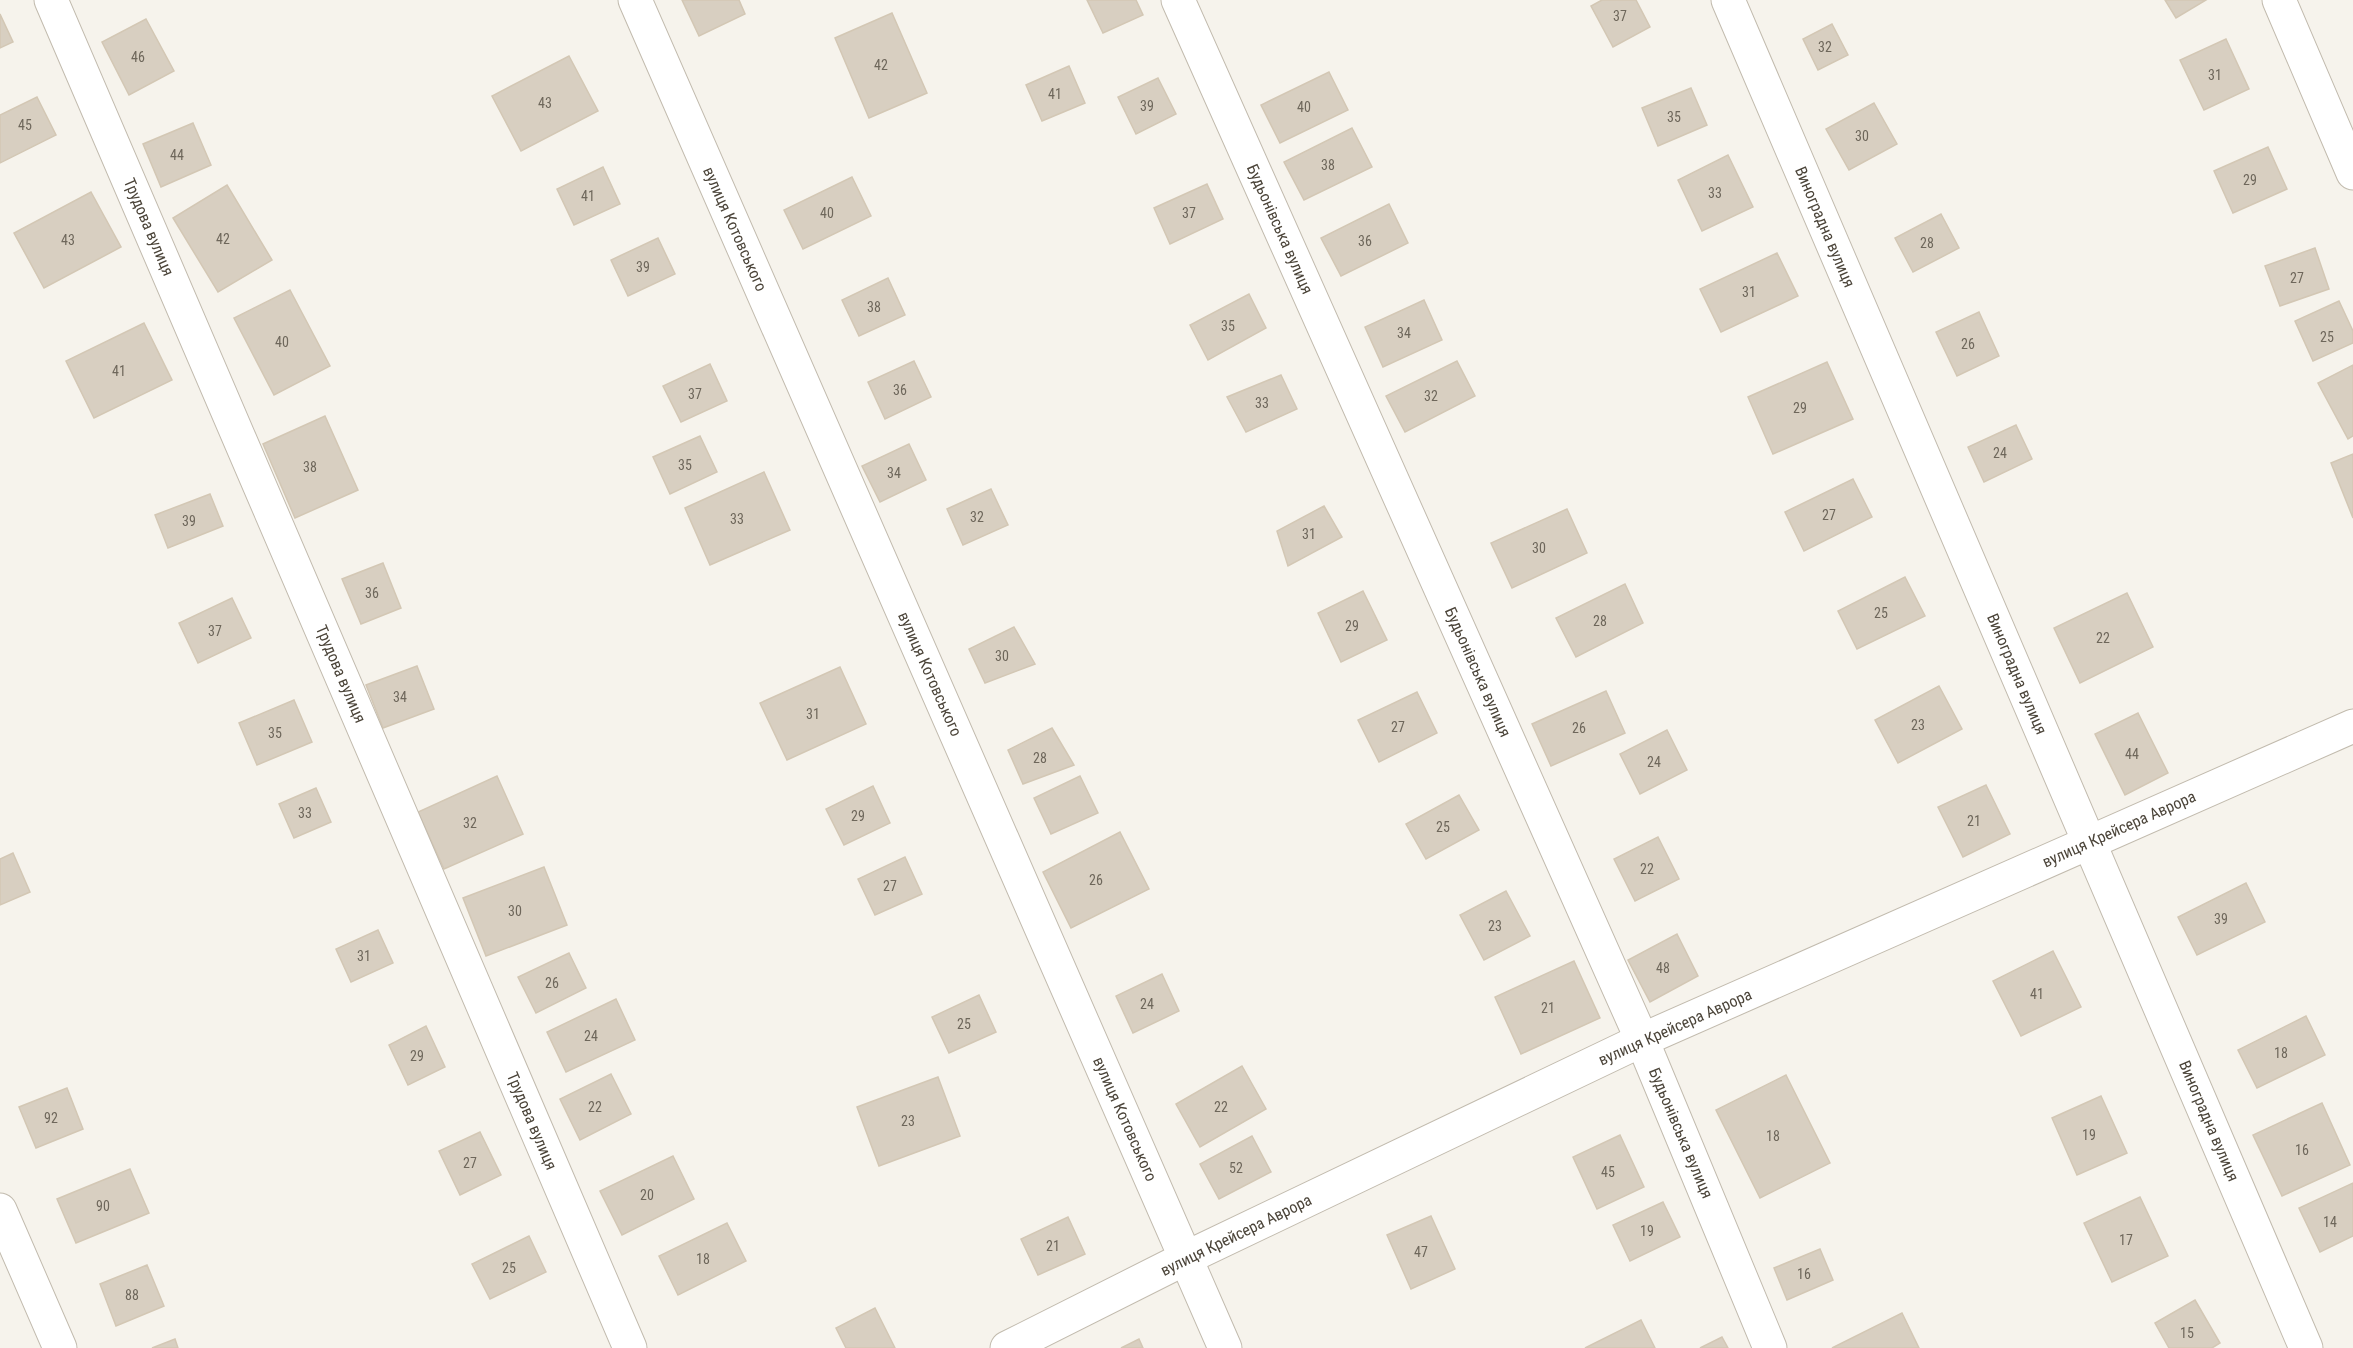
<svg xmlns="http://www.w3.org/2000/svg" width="2353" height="1348" font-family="'Roboto Condensed',sans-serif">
  <rect width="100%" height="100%" fill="#f6f3ec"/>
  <g fill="#d8cfc1" stroke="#d3c7b4" stroke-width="1.5">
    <path d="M 682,0 L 739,0 L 745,14 L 699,36 Z"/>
    <path d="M 1087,0 L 1136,0 L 1143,15 L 1103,33 Z"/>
    <path d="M 1602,0 L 1636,0 L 1650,27 L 1613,47 L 1591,6 Z"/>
    <path d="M 2165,0 L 2206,0 L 2176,18 Z"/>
    <path d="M 892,13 L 927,93 L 869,118 L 835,38 Z"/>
    <path d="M 0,14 L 13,42 L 0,48 Z"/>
    <path d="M 146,19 L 174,71 L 129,95 L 102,42 Z"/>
    <path d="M 1832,24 L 1848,55 L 1818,70 L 1803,39 Z"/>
    <path d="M 2226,39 L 2249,89 L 2204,110 L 2180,60 Z"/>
    <path d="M 569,56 L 598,111 L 521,151 L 492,96 Z"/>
    <path d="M 1069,66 L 1085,103 L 1042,121 L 1026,85 Z"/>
    <path d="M 1329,72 L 1348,110 L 1280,143 L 1261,105 Z"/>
    <path d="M 1158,78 L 1176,114 L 1136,134 L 1118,97 Z"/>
    <path d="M 1691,88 L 1707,125 L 1658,146 L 1642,108 Z"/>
    <path d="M 37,97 L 56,135 L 0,163 L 0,115 Z"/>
    <path d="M 1874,103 L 1897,144 L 1849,170 L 1826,129 Z"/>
    <path d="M 193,123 L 211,165 L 161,187 L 143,144 Z"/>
    <path d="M 1352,128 L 1372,167 L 1304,200 L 1284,162 Z"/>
    <path d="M 2268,147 L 2287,189 L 2233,213 L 2214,171 Z"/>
    <path d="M 1728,155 L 1753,207 L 1702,231 L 1678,180 Z"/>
    <path d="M 603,167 L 620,204 L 574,225 L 557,189 Z"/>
    <path d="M 852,177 L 871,216 L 803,249 L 784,210 Z"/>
    <path d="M 1207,184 L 1223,219 L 1170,244 L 1154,208 Z"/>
    <path d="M 227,185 L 272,260 L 218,292 L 173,218 Z"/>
    <path d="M 91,192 L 121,247 L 44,288 L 14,233 Z"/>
    <path d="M 1389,204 L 1408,243 L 1341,276 L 1321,238 Z"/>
    <path d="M 1941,214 L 1959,248 L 1913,272 L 1895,238 Z"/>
    <path d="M 658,238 L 675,274 L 628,296 L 611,260 Z"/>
    <path d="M 2315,248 L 2329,289 L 2280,306 L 2265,266 Z"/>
    <path d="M 1777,253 L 1798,296 L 1721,332 L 1700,289 Z"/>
    <path d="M 888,278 L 905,315 L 859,336 L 842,300 Z"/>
    <path d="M 290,290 L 330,366 L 274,395 L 234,318 Z"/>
    <path d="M 1249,294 L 1266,328 L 1208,360 L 1190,325 Z"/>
    <path d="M 1424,300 L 1442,340 L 1383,367 L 1365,327 Z"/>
    <path d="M 2339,301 L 2353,331 L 2353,343 L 2313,361 L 2295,321 Z"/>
    <path d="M 1979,312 L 1999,356 L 1957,376 L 1936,332 Z"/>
    <path d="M 144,323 L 172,380 L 94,418 L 66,361 Z"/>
    <path d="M 914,361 L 931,397 L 885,419 L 868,382 Z"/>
    <path d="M 1457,361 L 1475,396 L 1405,432 L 1386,396 Z"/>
    <path d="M 1827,362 L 1853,419 L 1773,454 L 1748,397 Z"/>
    <path d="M 710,364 L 727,401 L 681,422 L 663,386 Z"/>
    <path d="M 2353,365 L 2353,436 L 2348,439 L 2318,383 Z"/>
    <path d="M 1281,375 L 1297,409 L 1246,432 L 1227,397 Z"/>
    <path d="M 325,416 L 358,490 L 295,518 L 263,444 Z"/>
    <path d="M 2016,425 L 2032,459 L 1984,482 L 1968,447 Z"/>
    <path d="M 700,436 L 717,472 L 670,494 L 653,457 Z"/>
    <path d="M 909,444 L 926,480 L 880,502 L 862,466 Z"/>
    <path d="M 2353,454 L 2353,518 L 2331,463 Z"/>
    <path d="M 764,472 L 790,530 L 710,565 L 685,508 Z"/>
    <path d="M 1853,479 L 1872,517 L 1804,551 L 1785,512 Z"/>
    <path d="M 991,489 L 1008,525 L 963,545 L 947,509 Z"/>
    <path d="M 210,494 L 223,526 L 168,548 L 155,515 Z"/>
    <path d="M 1324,506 L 1342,537 L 1288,566 L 1277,531 Z"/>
    <path d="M 1567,509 L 1587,553 L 1512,588 L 1491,543 Z"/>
    <path d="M 383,563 L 401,608 L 361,624 L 342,579 Z"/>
    <path d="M 1905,577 L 1925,616 L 1857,649 L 1838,611 Z"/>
    <path d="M 1625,584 L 1643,623 L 1576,657 L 1556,618 Z"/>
    <path d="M 1363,591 L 1387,640 L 1341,662 L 1318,613 Z"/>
    <path d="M 2127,593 L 2153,647 L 2080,683 L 2054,628 Z"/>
    <path d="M 232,598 L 251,638 L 198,663 L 179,623 Z"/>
    <path d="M 1014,627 L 1035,664 L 985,683 L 969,649 Z"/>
    <path d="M 417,666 L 434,709 L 383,728 L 366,685 Z"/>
    <path d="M 840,667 L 866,724 L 787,760 L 760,703 Z"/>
    <path d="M 1939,686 L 1962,729 L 1898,763 L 1875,720 Z"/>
    <path d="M 1606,691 L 1625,733 L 1551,766 L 1532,724 Z"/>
    <path d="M 1417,692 L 1437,733 L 1379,762 L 1358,720 Z"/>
    <path d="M 294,700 L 312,742 L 257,765 L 239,723 Z"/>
    <path d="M 2138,713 L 2168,773 L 2125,795 L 2095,734 Z"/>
    <path d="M 1052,728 L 1074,765 L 1023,784 L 1008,750 Z"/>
    <path d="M 1667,730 L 1687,770 L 1640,794 L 1620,754 Z"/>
    <path d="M 497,776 L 523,834 L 444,869 L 418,812 Z"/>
    <path d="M 1080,776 L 1098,813 L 1051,834 L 1034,798 Z"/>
    <path d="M 1986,785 L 2010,834 L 1963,857 L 1938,807 Z"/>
    <path d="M 873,786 L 890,823 L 844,845 L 826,809 Z"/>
    <path d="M 316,788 L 331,822 L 294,838 L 279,804 Z"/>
    <path d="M 1459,795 L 1479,830 L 1426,859 L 1406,824 Z"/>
    <path d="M 1120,832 L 1149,889 L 1071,928 L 1043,872 Z"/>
    <path d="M 1658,837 L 1679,879 L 1635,901 L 1614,859 Z"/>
    <path d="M 13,853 L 30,892 L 0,905 L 0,859 Z"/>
    <path d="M 905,857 L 922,894 L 875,915 L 858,879 Z"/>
    <path d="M 544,867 L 567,925 L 486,956 L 463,898 Z"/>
    <path d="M 2246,883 L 2265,922 L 2197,955 L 2178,917 Z"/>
    <path d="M 1506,891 L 1530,936 L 1484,960 L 1460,915 Z"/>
    <path d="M 378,930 L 393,963 L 351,982 L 336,949 Z"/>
    <path d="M 1677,934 L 1698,976 L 1650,1002 L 1628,960 Z"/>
    <path d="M 2053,951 L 2081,1007 L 2021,1036 L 1993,981 Z"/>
    <path d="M 569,953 L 586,988 L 536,1013 L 518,977 Z"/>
    <path d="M 1574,961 L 1600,1018 L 1521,1054 L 1495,997 Z"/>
    <path d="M 1162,974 L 1179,1011 L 1133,1033 L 1116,996 Z"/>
    <path d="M 979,995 L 996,1032 L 949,1053 L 932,1017 Z"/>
    <path d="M 616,999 L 635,1040 L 566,1072 L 547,1032 Z"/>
    <path d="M 2306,1016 L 2325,1055 L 2257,1088 L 2238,1050 Z"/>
    <path d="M 426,1026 L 445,1067 L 408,1085 L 389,1045 Z"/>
    <path d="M 1242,1066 L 1266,1109 L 1200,1147 L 1176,1104 Z"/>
    <path d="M 611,1074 L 631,1114 L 580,1140 L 560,1099 Z"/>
    <path d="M 1786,1075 L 1830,1163 L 1760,1198 L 1716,1110 Z"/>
    <path d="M 938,1077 L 960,1136 L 879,1166 L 857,1107 Z"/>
    <path d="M 67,1088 L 83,1129 L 36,1148 L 19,1107 Z"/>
    <path d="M 2101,1096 L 2127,1153 L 2077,1175 L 2052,1118 Z"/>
    <path d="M 2322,1103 L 2350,1165 L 2282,1196 L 2253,1135 Z"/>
    <path d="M 480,1132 L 501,1175 L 460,1195 L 439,1151 Z"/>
    <path d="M 1620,1135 L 1644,1187 L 1597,1209 L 1573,1157 Z"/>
    <path d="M 1252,1136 L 1271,1172 L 1219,1199 L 1200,1164 Z"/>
    <path d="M 673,1156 L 694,1199 L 622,1235 L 600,1191 Z"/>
    <path d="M 130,1169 L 149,1213 L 76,1243 L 57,1199 Z"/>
    <path d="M 2353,1183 L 2353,1236 L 2320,1252 L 2299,1208 Z"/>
    <path d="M 2140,1197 L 2168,1256 L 2112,1282 L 2084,1223 Z"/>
    <path d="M 1663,1202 L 1680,1237 L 1630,1261 L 1613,1225 Z"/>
    <path d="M 1431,1216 L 1455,1269 L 1411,1289 L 1387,1235 Z"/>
    <path d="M 1068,1217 L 1085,1254 L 1038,1275 L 1021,1239 Z"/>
    <path d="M 727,1223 L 746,1261 L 678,1295 L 659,1256 Z"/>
    <path d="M 529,1236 L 546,1272 L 490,1299 L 472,1264 Z"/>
    <path d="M 1820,1249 L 1833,1280 L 1787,1300 L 1774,1268 Z"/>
    <path d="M 147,1265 L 164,1306 L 116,1326 L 100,1284 Z"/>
    <path d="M 2195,1300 L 2220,1343 L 2212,1348 L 2169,1348 L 2155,1323 Z"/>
    <path d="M 875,1308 L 895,1348 L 846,1348 L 836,1328 Z"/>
    <path d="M 1902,1313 L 1919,1348 L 1832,1348 Z"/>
    <path d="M 1641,1320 L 1655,1348 L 1585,1348 Z"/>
    <path d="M 1722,1337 L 1728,1348 L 1700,1348 Z"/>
    <path d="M 175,1339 L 178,1348 L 152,1348 Z"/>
    <path d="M 1139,1339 L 1143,1348 L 1121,1348 Z"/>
  </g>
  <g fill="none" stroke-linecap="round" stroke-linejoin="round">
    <g stroke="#c2bbae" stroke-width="35">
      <g id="minor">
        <path d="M 51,0 L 630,1348"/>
        <path d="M 635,0 L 1225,1348"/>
        <path d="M 1178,0 L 1642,1040 L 1770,1348"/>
        <path d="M 1728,0 L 2306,1348"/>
        <path d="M 2279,0 L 2353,173"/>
        <path d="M 1007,1348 L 1186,1258 L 1642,1040 L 2353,726"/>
      </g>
    </g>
    <g stroke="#c2bbae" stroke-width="35">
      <path id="tertiary" d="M 0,1210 L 60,1348"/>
    </g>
    <use href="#minor" stroke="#fff" stroke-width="33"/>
    <use href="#tertiary" stroke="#fff" stroke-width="33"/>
  </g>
  <g text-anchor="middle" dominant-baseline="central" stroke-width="6" stroke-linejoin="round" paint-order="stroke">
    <g font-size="14" fill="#6e675b">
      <text x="1620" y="16">37</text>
      <text x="1825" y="47">32</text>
      <text x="138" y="57">46</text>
      <text x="881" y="65">42</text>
      <text x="2215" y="75">31</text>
      <text x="1055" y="94">41</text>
      <text x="545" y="103">43</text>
      <text x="1147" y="106">39</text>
      <text x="1304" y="107">40</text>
      <text x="1674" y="117">35</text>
      <text x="25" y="125">45</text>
      <text x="1862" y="136">30</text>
      <text x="177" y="155">44</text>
      <text x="1328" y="165">38</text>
      <text x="2250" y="180">29</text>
      <text x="1715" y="193">33</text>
      <text x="588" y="196">41</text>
      <text x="827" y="213">40</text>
      <text x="1189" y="213">37</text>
      <text x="223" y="239">42</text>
      <text x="68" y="240">43</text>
      <text x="1365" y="241">36</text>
      <text x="1927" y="243">28</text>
      <text x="643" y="267">39</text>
      <text x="2297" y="278">27</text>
      <text x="1749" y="292">31</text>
      <text x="874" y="307">38</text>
      <text x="1228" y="326">35</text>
      <text x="1404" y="333">34</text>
      <text x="2327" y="337">25</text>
      <text x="282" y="342">40</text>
      <text x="1968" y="344">26</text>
      <text x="119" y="371">41</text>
      <text x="900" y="390">36</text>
      <text x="695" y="394">37</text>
      <text x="1431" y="396">32</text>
      <text x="1262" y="403">33</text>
      <text x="1800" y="408">29</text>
      <text x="2000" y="453">24</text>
      <text x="685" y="465">35</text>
      <text x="310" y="467">38</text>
      <text x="894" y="473">34</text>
      <text x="1829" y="515">27</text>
      <text x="977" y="517">32</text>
      <text x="737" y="519">33</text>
      <text x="189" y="521">39</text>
      <text x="1309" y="534">31</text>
      <text x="1539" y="548">30</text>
      <text x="372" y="593">36</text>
      <text x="1881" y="613">25</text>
      <text x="1600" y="621">28</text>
      <text x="1352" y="626">29</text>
      <text x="215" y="631">37</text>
      <text x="2103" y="638">22</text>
      <text x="1002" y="656">30</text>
      <text x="400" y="697">34</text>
      <text x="813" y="714">31</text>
      <text x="1918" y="725">23</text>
      <text x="1398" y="727">27</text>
      <text x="1579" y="728">26</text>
      <text x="275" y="733">35</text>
      <text x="2132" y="754">44</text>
      <text x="1040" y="758">28</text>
      <text x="1654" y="762">24</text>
      <text x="305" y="813">33</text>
      <text x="858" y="816">29</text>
      <text x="1974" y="821">21</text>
      <text x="470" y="823">32</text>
      <text x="1443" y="827">25</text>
      <text x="1647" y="869">22</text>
      <text x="1096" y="880">26</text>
      <text x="890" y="886">27</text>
      <text x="515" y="911">30</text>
      <text x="2221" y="919">39</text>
      <text x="1495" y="926">23</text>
      <text x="364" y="956">31</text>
      <text x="1663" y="968">48</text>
      <text x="552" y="983">26</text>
      <text x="2037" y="994">41</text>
      <text x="1147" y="1004">24</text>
      <text x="1548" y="1008">21</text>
      <text x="964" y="1024">25</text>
      <text x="591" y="1036">24</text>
      <text x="2281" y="1053">18</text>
      <text x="417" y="1056">29</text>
      <text x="595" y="1107">22</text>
      <text x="1221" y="1107">22</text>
      <text x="51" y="1118">92</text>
      <text x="908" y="1121">23</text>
      <text x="2089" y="1135">19</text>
      <text x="1773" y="1136">18</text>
      <text x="2302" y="1150">16</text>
      <text x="470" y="1163">27</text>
      <text x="1236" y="1168">52</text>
      <text x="1608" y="1172">45</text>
      <text x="647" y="1195">20</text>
      <text x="103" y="1206">90</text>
      <text x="2330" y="1222">14</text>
      <text x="1647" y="1231">19</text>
      <text x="2126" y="1240">17</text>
      <text x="1053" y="1246">21</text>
      <text x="1421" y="1252">47</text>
      <text x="703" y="1259">18</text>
      <text x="509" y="1268">25</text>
      <text x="1804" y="1274">16</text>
      <text x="132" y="1295">88</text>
      <text x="2187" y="1333">15</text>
    </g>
    <g font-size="16" fill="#4b4439" stroke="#fff">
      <text transform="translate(149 227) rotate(67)">Трудова вулиця</text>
      <text transform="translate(1825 227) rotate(67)">Виноградна вулиця</text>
      <text transform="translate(735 229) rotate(66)">вулиця Котовського</text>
      <text transform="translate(1280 229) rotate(66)">Будьонівська вулиця</text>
      <text transform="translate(1478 672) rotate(66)">Будьонівська вулиця</text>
      <text transform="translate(341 674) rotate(67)">Трудова вулиця</text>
      <text transform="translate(930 674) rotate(66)">вулиця Котовського</text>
      <text transform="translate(2017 674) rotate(67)">Виноградна вулиця</text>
      <text transform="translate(2119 829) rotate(-24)">вулиця Крейсера Аврора</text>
      <text transform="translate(1675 1027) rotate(-24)">вулиця Крейсера Аврора</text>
      <text transform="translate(1125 1119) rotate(66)">вулиця Котовського</text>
      <text transform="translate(532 1121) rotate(67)">Трудова вулиця</text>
      <text transform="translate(2209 1121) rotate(67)">Виноградна вулиця</text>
      <text transform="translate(1681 1133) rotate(67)">Будьонівська вулиця</text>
      <text transform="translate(1236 1235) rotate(-26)">вулиця Крейсера Аврора</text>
    </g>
  </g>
</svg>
